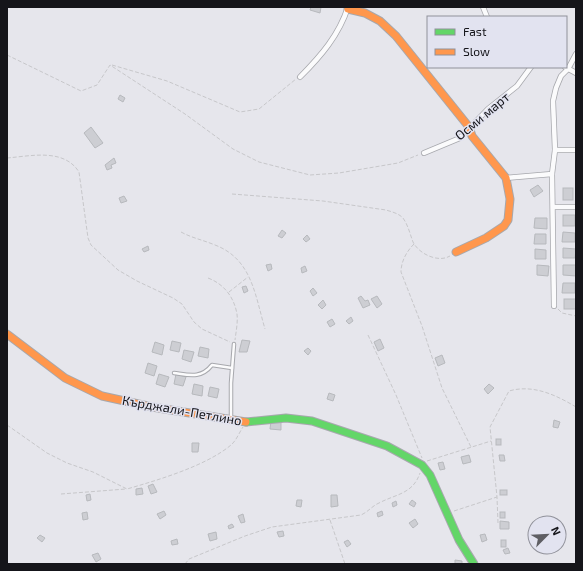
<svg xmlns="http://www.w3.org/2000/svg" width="583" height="571" font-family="'Exo 2',sans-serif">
  <rect width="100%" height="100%" fill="#e6e6ec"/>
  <g fill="#cdced3" stroke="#b7b9bd">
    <path d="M 311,7 L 321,7 L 320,13 L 310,10 Z"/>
    <path d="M 120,95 L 125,98 L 123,102 L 118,99 Z"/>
    <path d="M 91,127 L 103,143 L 95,148 L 84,133 Z"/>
    <path d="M 114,158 L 116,163 L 111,165 L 112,168 L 107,170 L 105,165 Z"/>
    <path d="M 538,185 L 543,191 L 534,197 L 530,190 Z"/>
    <rect x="563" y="188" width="10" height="12"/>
    <path d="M 124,196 L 127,201 L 121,203 L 119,198 Z"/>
    <rect x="563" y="215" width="12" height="11"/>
    <path d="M 535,218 L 547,218 L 547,229 L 534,228 Z"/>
    <path d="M 282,230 L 286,233 L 282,238 L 278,236 Z"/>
    <path d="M 563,232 L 575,233 L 575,242 L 562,242 Z"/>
    <path d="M 535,234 L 546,234 L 546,244 L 534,244 Z"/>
    <path d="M 307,235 L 310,239 L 306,242 L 303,239 Z"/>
    <path d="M 148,246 L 149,250 L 144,252 L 142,249 Z"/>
    <path d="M 563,248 L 576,249 L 575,258 L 563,258 Z"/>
    <path d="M 535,249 L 546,250 L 546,259 L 535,259 Z"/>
    <path d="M 271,264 L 272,269 L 268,271 L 266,265 Z"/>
    <path d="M 537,265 L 549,266 L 548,276 L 537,275 Z"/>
    <path d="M 563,265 L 576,265 L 576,276 L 563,275 Z"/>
    <path d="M 305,266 L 307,271 L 302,273 L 301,268 Z"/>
    <path d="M 563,283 L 575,283 L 575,293 L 562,293 Z"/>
    <path d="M 246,286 L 248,291 L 244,293 L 242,287 Z"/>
    <path d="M 313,288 L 317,293 L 313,296 L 310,291 Z"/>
    <path d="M 361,296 L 365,301 L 368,300 L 370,305 L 363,308 L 358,298 Z"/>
    <path d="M 377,296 L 382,304 L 377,308 L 371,299 Z"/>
    <rect x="564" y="299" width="12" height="10"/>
    <path d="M 323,300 L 326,305 L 322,309 L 318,305 Z"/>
    <path d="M 351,317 L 353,321 L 349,324 L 346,321 Z"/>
    <path d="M 332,319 L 335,324 L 330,327 L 327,322 Z"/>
    <path d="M 380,339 L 384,348 L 378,351 L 374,342 Z"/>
    <path d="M 242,340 L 250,341 L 247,352 L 239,352 Z"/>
    <path d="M 172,341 L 181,343 L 179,352 L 170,350 Z"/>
    <path d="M 155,342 L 164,345 L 162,355 L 152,352 Z"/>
    <path d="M 200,347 L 209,349 L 208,358 L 198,356 Z"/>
    <path d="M 308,348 L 311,351 L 308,355 L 304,351 Z"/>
    <path d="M 184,350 L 194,352 L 191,362 L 182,359 Z"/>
    <path d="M 442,355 L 445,363 L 438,366 L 435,358 Z"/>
    <path d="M 148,363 L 157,366 L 154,376 L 145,373 Z"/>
    <path d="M 159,374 L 169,377 L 165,387 L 156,384 Z"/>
    <path d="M 176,374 L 186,377 L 183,386 L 174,384 Z"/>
    <path d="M 194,384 L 203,386 L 202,396 L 192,394 Z"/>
    <path d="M 489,384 L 494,388 L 488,394 L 484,389 Z"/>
    <path d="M 210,387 L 219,389 L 217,398 L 208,396 Z"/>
    <path d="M 329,393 L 335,395 L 333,401 L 327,399 Z"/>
    <path d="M 554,420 L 560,422 L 558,428 L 553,427 Z"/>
    <path d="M 271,421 L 281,422 L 281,430 L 270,429 Z"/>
    <rect x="496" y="439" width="5" height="6"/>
    <path d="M 192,443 L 199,443 L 198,452 L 192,452 Z"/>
    <path d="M 469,455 L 471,462 L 463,464 L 461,457 Z"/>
    <path d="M 499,455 L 504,455 L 505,461 L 500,461 Z"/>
    <path d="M 443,462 L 445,469 L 440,470 L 438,463 Z"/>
    <path d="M 153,484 L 157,492 L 151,494 L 148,486 Z"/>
    <path d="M 142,488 L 143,494 L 136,495 L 136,489 Z"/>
    <rect x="500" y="490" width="7" height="5"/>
    <path d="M 90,494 L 91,500 L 87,501 L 86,495 Z"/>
    <path d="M 331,495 L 337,495 L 338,506 L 331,507 Z"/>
    <path d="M 297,500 L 302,500 L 301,507 L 296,506 Z"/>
    <path d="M 412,500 L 416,503 L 414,507 L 409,504 Z"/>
    <path d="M 396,501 L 397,505 L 393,507 L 392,503 Z"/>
    <path d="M 164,511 L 166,515 L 160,519 L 157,514 Z"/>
    <path d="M 382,511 L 383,515 L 378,517 L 377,513 Z"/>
    <path d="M 87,512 L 88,519 L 83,520 L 82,513 Z"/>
    <rect x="500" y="512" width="5" height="6"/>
    <path d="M 243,514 L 245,522 L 241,523 L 238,516 Z"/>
    <path d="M 415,519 L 418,524 L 413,528 L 409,523 Z"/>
    <path d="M 500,521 L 509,522 L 509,529 L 500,529 Z"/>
    <path d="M 232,524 L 234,527 L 229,529 L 228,526 Z"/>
    <path d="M 283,531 L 284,536 L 279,537 L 277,532 Z"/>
    <path d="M 216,532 L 217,539 L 210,541 L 208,534 Z"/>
    <path d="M 485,534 L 487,540 L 482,542 L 480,535 Z"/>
    <path d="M 40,535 L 45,538 L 42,542 L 37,538 Z"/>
    <path d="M 177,539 L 178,544 L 172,545 L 171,541 Z"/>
    <path d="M 348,540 L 351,544 L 347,547 L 344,542 Z"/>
    <rect x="501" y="540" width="5" height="7"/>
    <path d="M 508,548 L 510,553 L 505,554 L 503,550 Z"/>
    <path d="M 98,553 L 101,559 L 96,562 L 92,555 Z"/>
    <path d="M 455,560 L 462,561 L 462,564 L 455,564 Z"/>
  </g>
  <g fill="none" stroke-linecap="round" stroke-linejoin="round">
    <g stroke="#a7a8ad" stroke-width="4.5">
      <g id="lane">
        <path d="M 174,373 C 189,375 201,379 212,365 L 232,368"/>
        <path d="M 231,419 L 231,383 L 234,344"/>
      </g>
    </g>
    <g stroke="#a7a8ad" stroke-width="6">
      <g id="street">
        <path d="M 483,7 L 487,17"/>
        <path d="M 565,67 L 576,73"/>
        <path d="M 300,77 C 321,56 339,35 348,7"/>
        <path d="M 555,150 L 576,150"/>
        <path d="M 424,153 L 460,138 L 488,109 L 517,86 L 531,67"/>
        <path d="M 506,178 L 552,174"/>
        <path d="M 554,207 L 576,207"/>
        <path d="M 554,306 L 552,174 L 555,150 L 553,101 L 556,88 L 561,76 L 568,69 L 576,54"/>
      </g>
    </g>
    <g stroke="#a7a8ad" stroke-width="9">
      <path id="fast" d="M 246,422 L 286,418 L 312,421 L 387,446 L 422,465 L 430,475 L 459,540 L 474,564"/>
    </g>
    <g stroke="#a7a8ad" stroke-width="9">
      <g id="slow">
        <path d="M 348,9 L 365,13 L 380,21 L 396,36 L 469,127 L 472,136 L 506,178 L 510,199 L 508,220 L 504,226 L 486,238 L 456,252"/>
        <path d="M 7,334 L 65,378 L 102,396 L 152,407 L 246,422"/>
      </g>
    </g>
    <g stroke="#c7c7ca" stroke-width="1" stroke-dasharray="4 2" stroke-linecap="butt">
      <path d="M 7,55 L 81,91 L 97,85 L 110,65 L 185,114 L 233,149 L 259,162 L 310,175 L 339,173 L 398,163 L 418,155"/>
      <path d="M 112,65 L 167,81 L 240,112 L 259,109 L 296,79"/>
      <path d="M 7,158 C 31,156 64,148 79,172 L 88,238 L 91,245 L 118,270 L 137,281 L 173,298 L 182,304 L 194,322 L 202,329 L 230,342"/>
      <path d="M 232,194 L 323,201 L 386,210 C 392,212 398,213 403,218 C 408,225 410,234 413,242 C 419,254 438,263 450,256"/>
      <path d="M 181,232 C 192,238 203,240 215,245 C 252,259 255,295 265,329"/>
      <path d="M 414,244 C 407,251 401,261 401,272 L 422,326 L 442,388 L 471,447"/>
      <path d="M 208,278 C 224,284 234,297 237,314 C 238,322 236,332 235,340"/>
      <path d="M 229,292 L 248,277"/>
      <path d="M 558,309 L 562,313 L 576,316"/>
      <path d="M 368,335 L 396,395 L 422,458"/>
      <path d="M 7,425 L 47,453 L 67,463 L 93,472 L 127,489 C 158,480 206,466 231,445 C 236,441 239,433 243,427"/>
      <path d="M 427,461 L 491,441"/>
      <path d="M 61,494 L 126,489"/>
      <path d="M 454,511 L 497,497"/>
      <path d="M 330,520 L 345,564"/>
      <path d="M 498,523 L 497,497 L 490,427 L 509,391 C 533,384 556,395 576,407"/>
      <path d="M 185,564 L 189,559 L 245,536 L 272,527 L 361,515 C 368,512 372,506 379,503 C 396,494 413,494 420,473"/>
    </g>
    <use href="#lane" stroke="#fbfbfc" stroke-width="2.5"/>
    <use href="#street" stroke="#fbfbfc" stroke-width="4.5"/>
    <use href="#fast" stroke="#63d668" stroke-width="7"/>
    <use href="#slow" stroke="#ff974d" stroke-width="7"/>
  </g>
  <g text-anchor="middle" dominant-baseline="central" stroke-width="3" stroke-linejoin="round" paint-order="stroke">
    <g font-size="13" fill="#15151a" stroke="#e2e3f0">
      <text transform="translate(482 116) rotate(-40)">Осми март</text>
      <text transform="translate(182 410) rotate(10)">Кърджали-Петлино</text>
    </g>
  </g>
  <rect width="583" height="571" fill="none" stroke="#15151a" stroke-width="16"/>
  <rect x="427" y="16" width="140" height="52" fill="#e2e3f0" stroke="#90919a"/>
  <rect x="435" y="29" width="20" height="6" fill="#63d668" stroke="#90919a"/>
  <text x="463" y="36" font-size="12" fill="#15151a">Fast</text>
  <rect x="435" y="49" width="20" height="6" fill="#ff974d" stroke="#90919a"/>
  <text x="463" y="56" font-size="12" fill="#15151a">Slow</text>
  <g transform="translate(547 535) rotate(66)"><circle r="19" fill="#e2e3f0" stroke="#90919a"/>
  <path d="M0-3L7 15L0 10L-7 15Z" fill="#5e5e64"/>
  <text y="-6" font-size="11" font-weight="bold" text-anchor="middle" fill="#15151a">N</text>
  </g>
</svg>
